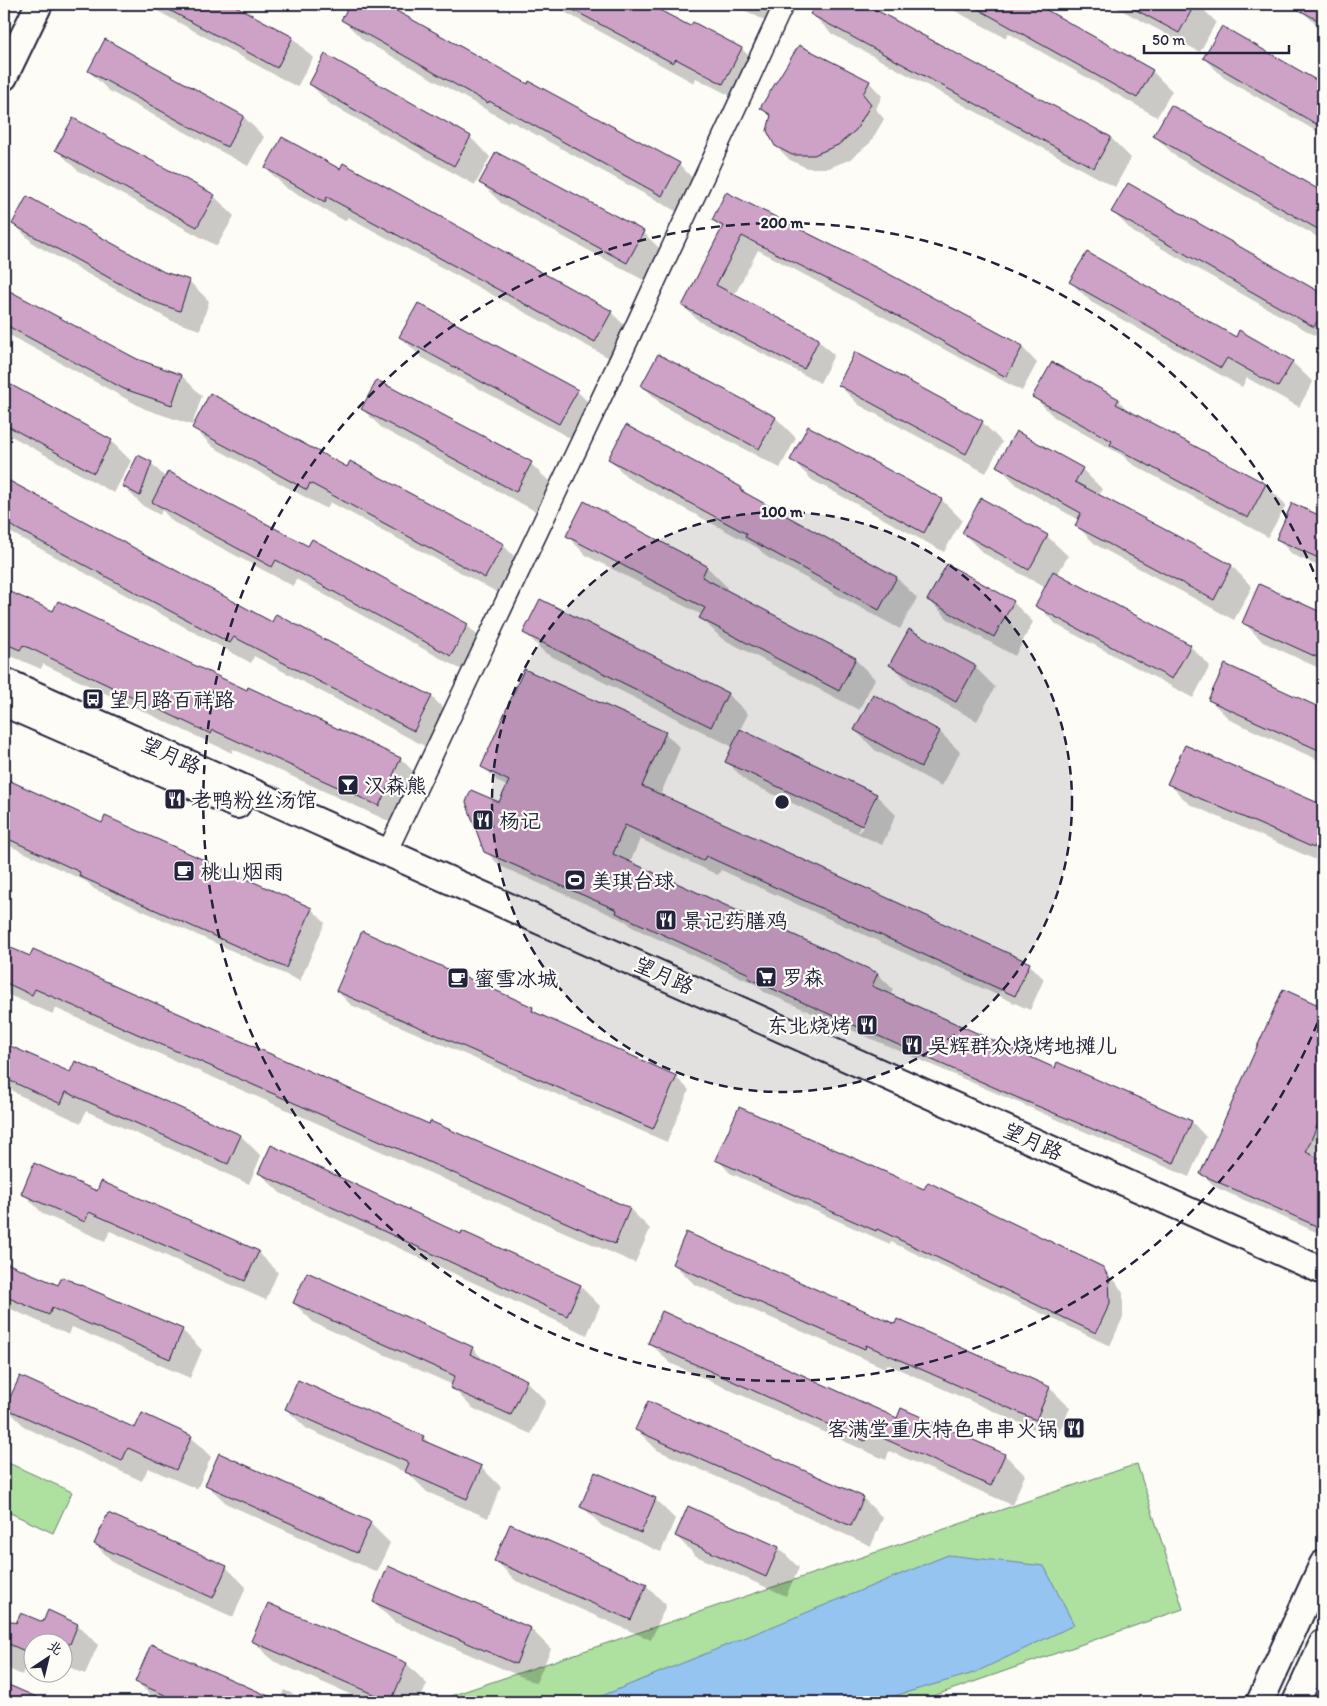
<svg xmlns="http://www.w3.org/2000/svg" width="1327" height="1706" font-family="Itim,'LXGW WenKai TC',sans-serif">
  <rect width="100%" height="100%" fill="#fdfcf7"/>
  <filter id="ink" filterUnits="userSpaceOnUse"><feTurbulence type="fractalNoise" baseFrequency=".02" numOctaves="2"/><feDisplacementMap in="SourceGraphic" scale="10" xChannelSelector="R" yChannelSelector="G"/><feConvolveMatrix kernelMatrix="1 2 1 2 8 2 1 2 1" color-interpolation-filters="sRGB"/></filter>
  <g filter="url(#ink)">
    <g fill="#aee0a0" stroke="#68816e">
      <path d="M 4,1461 L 72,1492 L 53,1533 L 4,1510 Z"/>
      <path d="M 1137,1464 L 1183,1609 L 916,1702 L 433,1702 Z"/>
    </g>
    <path fill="#96c4f1" stroke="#6883a8" d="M 948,1555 L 1044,1566 L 1074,1625 L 974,1673 L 873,1702 L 587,1702 Z"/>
    <g fill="#0003" fill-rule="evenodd">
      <path d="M 148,4 L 230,4 L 293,38 L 313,58 L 297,87 L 154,9 Z"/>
      <path d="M 352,4 L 381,4 L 528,86 L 530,83 L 679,164 L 699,185 L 683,215 L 509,120 L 508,122 L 363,40 L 343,20 Z"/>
      <path d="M 550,4 L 645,4 L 690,28 L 693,23 L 742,49 L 762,69 L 744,103 L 696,78 L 694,83 Z"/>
      <path d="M 722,4 L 731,4 L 729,7 Z"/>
      <path d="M 733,4 L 792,4 L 779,28 Z"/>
      <path d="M 818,4 L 862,4 L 1111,138 L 1131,158 L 1115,187 L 832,34 L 812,14 Z"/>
      <path d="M 942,4 L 1033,4 L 1152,71 L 1172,91 L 1157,117 L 1008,33 L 1006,38 Z"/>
      <path d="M 1110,4 L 1198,4 L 1216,22 L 1200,52 Z"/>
      <path d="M 1287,4 L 1323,4 L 1323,31 L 1303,12 Z"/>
      <path d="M 1222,27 L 1323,86 L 1323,135 L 1224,78 L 1204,58 Z"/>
      <path d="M 89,71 L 244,117 L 264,137 L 248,166 L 109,91 Z"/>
      <path d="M 869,82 L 882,96 L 876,109 L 884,119 L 870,143 L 851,159 L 829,168 L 807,168 L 790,160 L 776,146 L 772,118 L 762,108 Z"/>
      <path d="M 310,84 L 470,137 L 490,157 L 475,185 L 330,104 Z"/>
      <path d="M 1171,107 L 1323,193 L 1323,240 L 1175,156 L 1155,136 Z"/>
      <path d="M 57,150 L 214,196 L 234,216 L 217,246 L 77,170 Z"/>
      <path d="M 266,168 L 611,312 L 631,332 L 615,361 L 348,217 L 345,221 L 286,188 Z"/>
      <path d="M 481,183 L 643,232 L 663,252 L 647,282 L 501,203 Z"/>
      <path d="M 1128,185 L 1323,295 L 1323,340 L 1133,232 L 1113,212 Z"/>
      <path d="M 713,220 L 1022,347 L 1037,363 L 1022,391 L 758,250 L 734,296 L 818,340 L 834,355 L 820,383 L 699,321 L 683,306 L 723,229 Z"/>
      <path d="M 14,224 L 189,281 L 209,301 L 200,330 L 172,321 L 34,244 Z"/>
      <path d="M 1071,282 L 1292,362 L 1313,382 L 1299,407 L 1247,378 L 1242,387 L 1091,302 Z"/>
      <path d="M 4,289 L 136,360 L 182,376 L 202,396 L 192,425 L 145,409 L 4,332 Z"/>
      <path d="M 401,337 L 577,391 L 597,411 L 579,443 L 421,357 Z"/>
      <path d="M 659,356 L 776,418 L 796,438 L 780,468 L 663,406 L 643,386 Z"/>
      <path d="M 377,381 L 531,464 L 552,484 L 537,512 L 383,429 L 362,409 Z"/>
      <path d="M 4,382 L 111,441 L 131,461 L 114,493 L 4,432 Z"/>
      <path d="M 839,385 L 982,422 L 1002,442 L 986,473 L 859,405 Z"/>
      <path d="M 1034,397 L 1118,400 L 1132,414 L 1266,485 L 1286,505 L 1268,537 L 1132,464 L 1122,455 L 1054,417 Z"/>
      <path d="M 193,427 L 347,468 L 503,545 L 523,565 L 506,597 L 330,502 L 327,509 L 213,447 Z"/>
      <path d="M 809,428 L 942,500 L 962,520 L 944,552 L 812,480 L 792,460 Z"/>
      <path d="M 609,459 L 741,488 L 751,498 L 897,578 L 917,598 L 900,629 L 767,557 L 758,548 L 629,479 Z"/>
      <path d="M 151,463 L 166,478 L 467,625 L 487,645 L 471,675 L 296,579 L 293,586 L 173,522 L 162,510 L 160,515 L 143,506 L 123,486 Z"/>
      <path d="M 998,466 L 1082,469 L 1102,489 L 1099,495 L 1232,566 L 1252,587 L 1234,620 L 1096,545 L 1076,525 L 1079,520 L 1018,486 Z"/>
      <path d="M 4,480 L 272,624 L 277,616 L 432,697 L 452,717 L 434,751 L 254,656 L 251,663 L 4,529 Z"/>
      <path d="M 1293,505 L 1323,518 L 1323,568 L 1293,555 L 1278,539 Z"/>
      <path d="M 963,533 L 1047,536 L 1068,556 L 1057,575 L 1190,646 L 1210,666 L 1193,698 L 1057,625 L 1037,605 L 1046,588 L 983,553 Z"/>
      <path d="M 567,536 L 707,567 L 727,587 L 725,591 L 855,659 L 875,679 L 859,710 L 721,638 L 701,618 L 702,615 L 587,556 Z"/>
      <path d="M 947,566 L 1013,602 L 1033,622 L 1015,656 L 949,620 L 929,600 Z"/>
      <path d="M 1260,586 L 1323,615 L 1323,670 L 1263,642 L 1243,622 Z"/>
      <path d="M 4,591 L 401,759 L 421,779 L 399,826 L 233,749 L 232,753 L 43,664 L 41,669 L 4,653 Z"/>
      <path d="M 541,601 L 728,694 L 748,714 L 740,730 L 876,795 L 896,815 L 882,845 L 747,782 L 727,762 L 733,747 L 545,653 L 525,633 ZM 872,801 L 875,801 L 860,832 L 858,831 Z"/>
      <path d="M 891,664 L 975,667 L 995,687 L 977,721 L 911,685 Z"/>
      <path d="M 1225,666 L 1323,710 L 1323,762 L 1230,720 L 1210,700 Z"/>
      <path d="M 524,671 L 665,733 L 680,748 L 660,796 L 1029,964 L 1044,979 L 1030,1010 L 721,870 L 718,875 L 640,839 L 630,863 L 878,974 L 893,989 L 890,995 L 1055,1069 L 1192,1122 L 1206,1137 L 1189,1177 L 764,992 L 757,985 L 632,927 L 627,922 L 500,866 L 485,851 L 499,804 L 508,787 L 497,781 L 483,766 Z"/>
      <path d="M 874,696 L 940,732 L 960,752 L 941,786 L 875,750 L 855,730 Z"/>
      <path d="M 1185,746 L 1323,807 L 1323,863 L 1189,804 L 1169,784 Z"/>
      <path d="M 4,779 L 103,825 L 106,818 L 312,909 L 325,923 L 300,981 L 94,889 L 87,882 L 4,843 Z"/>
      <path d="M 4,946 L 430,1125 L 431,1123 L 630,1209 L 650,1229 L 635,1263 L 55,1008 L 53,1014 L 4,993 Z"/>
      <path d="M 1283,990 L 1323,1008 L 1323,1156 L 1321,1160 L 1323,1161 L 1323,1235 L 1215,1187 L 1202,1173 Z"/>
      <path d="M 337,991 L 532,1008 L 540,1016 L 676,1077 L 689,1090 L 667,1142 L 351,1005 Z"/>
      <path d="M 9,1047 L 70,1074 L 76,1062 L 241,1136 L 261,1156 L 249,1184 L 86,1111 L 81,1123 L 17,1094 L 4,1082 L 4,1058 Z"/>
      <path d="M 717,1159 L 1102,1268 L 1116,1282 L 1123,1293 L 1123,1317 L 1110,1346 L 891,1242 L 890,1244 L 730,1173 Z"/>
      <path d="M 260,1173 L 462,1235 L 580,1286 L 600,1306 L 587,1335 L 280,1193 Z"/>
      <path d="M 23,1193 L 97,1193 L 258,1252 L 278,1272 L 266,1300 L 110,1231 L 105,1241 L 43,1214 Z"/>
      <path d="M 4,1263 L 59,1287 L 182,1330 L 202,1350 L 190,1378 L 72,1327 L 69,1335 L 13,1310 L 4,1302 Z"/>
      <path d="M 674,1264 L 896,1326 L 1050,1388 L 1070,1408 L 1056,1439 L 887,1364 L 885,1368 L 694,1284 Z"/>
      <path d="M 294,1303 L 472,1348 L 488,1364 L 526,1381 L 546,1401 L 531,1434 L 472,1408 L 452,1387 L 453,1385 L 314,1323 Z"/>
      <path d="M 650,1343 L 897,1420 L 902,1410 L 1005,1455 L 1025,1475 L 1012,1505 L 889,1451 L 886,1460 L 670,1363 Z"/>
      <path d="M 6,1408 L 191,1437 L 211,1457 L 197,1489 L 148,1468 L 142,1481 L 26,1428 Z"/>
      <path d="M 286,1409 L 423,1437 L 431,1445 L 481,1467 L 501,1487 L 488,1518 L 427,1492 L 409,1474 L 307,1429 Z"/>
      <path d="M 637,1430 L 863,1498 L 883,1518 L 871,1546 L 657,1450 Z"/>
      <path d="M 206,1484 L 370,1523 L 390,1543 L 377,1572 L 227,1504 Z"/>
      <path d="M 655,1499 L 675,1519 L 661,1552 L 602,1526 L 582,1506 Z"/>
      <path d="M 676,1536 L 779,1548 L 799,1568 L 786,1596 L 696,1556 Z"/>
      <path d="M 95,1544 L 226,1567 L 246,1587 L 233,1617 L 115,1564 Z"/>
      <path d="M 495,1560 L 646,1585 L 666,1605 L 651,1640 L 516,1581 Z"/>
      <path d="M 389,1568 L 531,1629 L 551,1649 L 536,1683 L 394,1622 L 374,1602 Z"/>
      <path d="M 269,1604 L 407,1664 L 427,1684 L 419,1702 L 368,1702 L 273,1661 L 253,1641 Z"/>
      <path d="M 4,1619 L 16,1625 L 78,1625 L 98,1645 L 85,1674 L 62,1664 L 62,1644 L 32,1644 L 32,1665 L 27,1662 L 22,1675 L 4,1667 Z"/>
      <path d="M 152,1646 L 279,1702 L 284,1690 L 311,1702 L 158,1702 L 136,1681 Z"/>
    </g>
    <g fill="#cea2c6" stroke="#22223b">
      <path d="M 158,4 L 232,4 L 293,37 L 277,68 Z"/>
      <path d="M 350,4 L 384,4 L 528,84 L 529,81 L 680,163 L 662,196 L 489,101 L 488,103 L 341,20 Z"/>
      <path d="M 562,4 L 648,4 L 690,26 L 693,22 L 742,48 L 723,84 L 676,59 L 673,63 Z"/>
      <path d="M 816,4 L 865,4 L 1111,137 L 1094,168 L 810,14 Z"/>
      <path d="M 969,4 L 1036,4 L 1153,70 L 1137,98 Z"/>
      <path d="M 1125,4 L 1195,4 L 1179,33 Z"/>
      <path d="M 1288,4 L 1323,4 L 1323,23 Z"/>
      <path d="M 1222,26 L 1323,84 L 1323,128 L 1203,58 Z"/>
      <path d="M 105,39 L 244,116 L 227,147 L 88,71 Z"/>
      <path d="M 799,45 L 870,81 L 863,94 L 871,104 L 856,130 L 838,145 L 814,155 L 792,155 L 775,146 L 767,131 L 771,115 L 760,108 Z"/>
      <path d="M 325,54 L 471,136 L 454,166 L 309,84 Z"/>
      <path d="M 1171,105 L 1323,192 L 1323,232 L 1153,136 Z"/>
      <path d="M 73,118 L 215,195 L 197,227 L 55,150 Z"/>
      <path d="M 282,137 L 340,169 L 343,163 L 612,311 L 595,342 L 327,197 L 325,202 L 265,168 Z"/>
      <path d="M 496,152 L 644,231 L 627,263 L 479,183 Z"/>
      <path d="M 1128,183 L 1323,294 L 1323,310 L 1314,327 L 1111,212 Z"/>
      <path d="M 726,192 L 889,274 L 1023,346 L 1006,377 L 874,303 L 742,236 L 716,285 L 819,339 L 804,369 L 682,306 L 723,226 L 712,220 Z"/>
      <path d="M 27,196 L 164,272 L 190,280 L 180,311 L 151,301 L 12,224 Z"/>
      <path d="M 1087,252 L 1236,337 L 1239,330 L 1293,361 L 1278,387 L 1227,358 L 1221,368 L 1069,282 Z"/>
      <path d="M 4,288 L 137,359 L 182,375 L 172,405 L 124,389 L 4,324 Z"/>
      <path d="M 418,303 L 578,390 L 559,424 L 399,337 Z"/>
      <path d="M 855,352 L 983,421 L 966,454 L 838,385 Z"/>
      <path d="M 658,354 L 776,417 L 759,449 L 641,386 Z"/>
      <path d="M 1052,362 L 1119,399 L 1116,404 L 1266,484 L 1248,518 L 1110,445 L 1112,441 L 1032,397 Z"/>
      <path d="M 377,380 L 532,462 L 516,492 L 361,409 Z"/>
      <path d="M 4,381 L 112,440 L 94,473 L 4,424 Z"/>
      <path d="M 210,393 L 347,467 L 350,461 L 504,544 L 485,578 L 310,483 L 307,490 L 192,428 Z"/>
      <path d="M 626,425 L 741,487 L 740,490 L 897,577 L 879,610 L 745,537 L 747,534 L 608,459 Z"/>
      <path d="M 808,426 L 942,499 L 924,533 L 790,460 Z"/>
      <path d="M 1016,431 L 1083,468 L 1075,482 L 1232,565 L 1214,600 L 1075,526 L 1081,513 L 996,466 Z"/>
      <path d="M 138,455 L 152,462 L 140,496 L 122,486 Z"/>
      <path d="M 168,471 L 308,546 L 312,539 L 468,624 L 451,656 L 276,560 L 272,567 L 152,502 Z"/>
      <path d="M 4,478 L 272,622 L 276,614 L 432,696 L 414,731 L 234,637 L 230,643 L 4,522 Z"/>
      <path d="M 981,498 L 1048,535 L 1029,570 L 962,533 Z"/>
      <path d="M 584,501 L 707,566 L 702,577 L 856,658 L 839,691 L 699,618 L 705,608 L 566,536 Z"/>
      <path d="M 1292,503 L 1323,517 L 1323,560 L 1276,539 Z"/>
      <path d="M 947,564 L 1014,601 L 994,637 L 927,600 Z"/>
      <path d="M 1053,571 L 1191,645 L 1172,679 L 1035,606 Z"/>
      <path d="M 1259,584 L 1323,613 L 1323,660 L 1242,623 Z"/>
      <path d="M 4,589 L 53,611 L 58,601 L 247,690 L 248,687 L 401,758 L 379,806 L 213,730 L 211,734 L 23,645 L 20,650 L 4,643 Z"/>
      <path d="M 540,599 L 728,693 L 711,727 L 523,633 Z"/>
      <path d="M 909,629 L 976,666 L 956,702 L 889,665 Z"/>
      <path d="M 1225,664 L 1323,709 L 1323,752 L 1208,700 Z"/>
      <path d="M 524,669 L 666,732 L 642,786 L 1030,963 L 1015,996 L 706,856 L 703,861 L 625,825 L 613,854 L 771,926 L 772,925 L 878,973 L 872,986 L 1055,1068 L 1057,1062 L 1192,1121 L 1174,1163 L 1018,1098 L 748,978 L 749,974 L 616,913 L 617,910 L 484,852 L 466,802 L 471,790 L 499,802 L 509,781 L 481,767 Z"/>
      <path d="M 873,694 L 940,731 L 921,767 L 854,730 Z"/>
      <path d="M 740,729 L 877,794 L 862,826 L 725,762 Z"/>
      <path d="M 1185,745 L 1323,805 L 1323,827 L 1314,848 L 1167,784 Z"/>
      <path d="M 4,778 L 102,823 L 105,816 L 312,908 L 286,968 L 79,876 L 80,872 L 4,837 Z"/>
      <path d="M 362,931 L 533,1007 L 532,1011 L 677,1076 L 653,1129 L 336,991 Z"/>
      <path d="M 4,945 L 30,956 L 33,949 L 429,1124 L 430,1121 L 630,1208 L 615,1244 L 35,989 L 32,995 L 4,982 Z"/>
      <path d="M 1283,989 L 1323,1007 L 1323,1112 L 1306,1152 L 1323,1160 L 1323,1229 L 1200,1174 Z"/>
      <path d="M 8,1045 L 70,1072 L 75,1061 L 241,1135 L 228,1164 L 66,1092 L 61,1104 L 4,1078 L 4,1055 Z"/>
      <path d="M 739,1107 L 924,1189 L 928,1182 L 1103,1267 L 1109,1278 L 1110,1303 L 1096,1333 L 877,1229 L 876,1231 L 715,1160 Z"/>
      <path d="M 271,1145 L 461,1234 L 462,1231 L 581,1285 L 567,1316 L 258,1173 Z"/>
      <path d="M 34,1163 L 97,1191 L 101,1181 L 259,1251 L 245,1281 L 89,1212 L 85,1222 L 21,1194 Z"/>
      <path d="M 686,1232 L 895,1324 L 897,1319 L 1050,1387 L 1036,1420 L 866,1345 L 865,1349 L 672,1264 Z"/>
      <path d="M 4,1262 L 58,1285 L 62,1277 L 183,1329 L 170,1359 L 52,1308 L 49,1315 L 4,1296 Z"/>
      <path d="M 307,1272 L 473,1347 L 470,1354 L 527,1380 L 511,1415 L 450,1388 L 455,1376 L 293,1303 Z"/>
      <path d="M 662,1311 L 897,1418 L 901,1408 L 1005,1454 L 991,1486 L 869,1432 L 865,1441 L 648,1343 Z"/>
      <path d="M 20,1376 L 135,1428 L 142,1413 L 192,1436 L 176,1470 L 128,1448 L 122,1461 L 5,1408 Z"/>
      <path d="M 298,1380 L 424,1436 L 422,1440 L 482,1466 L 467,1499 L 405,1472 L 409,1463 L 285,1409 Z"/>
      <path d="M 648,1401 L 864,1497 L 851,1526 L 635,1430 Z"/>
      <path d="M 219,1453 L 371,1522 L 357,1553 L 205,1485 Z"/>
      <path d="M 595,1472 L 656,1498 L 641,1533 L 580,1507 Z"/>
      <path d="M 688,1506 L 779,1547 L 766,1577 L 675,1536 Z"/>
      <path d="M 108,1513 L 227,1566 L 213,1598 L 94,1544 Z"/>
      <path d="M 510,1524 L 647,1584 L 631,1620 L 494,1561 Z"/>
      <path d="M 388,1566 L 531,1628 L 516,1664 L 373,1602 Z"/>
      <path d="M 268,1603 L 407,1663 L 391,1702 L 251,1641 Z"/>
      <path d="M 48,1610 L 78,1624 L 70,1644 L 32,1644 L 32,1654 L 4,1642 L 4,1618 L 16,1623 L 21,1613 L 43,1622 Z"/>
      <path d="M 151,1644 L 282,1702 L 181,1702 L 135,1682 Z"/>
      <path d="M 4,1683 L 48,1702 L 4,1702 Z"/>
    </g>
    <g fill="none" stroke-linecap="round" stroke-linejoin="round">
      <g stroke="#22223b" stroke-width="22">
        <path id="street" d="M 387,852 L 623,352 L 784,4"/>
      </g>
      <g stroke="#22223b" stroke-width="30">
        <g id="secondary">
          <path d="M 4,77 L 39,4"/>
          <path d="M 4,681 L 1323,1271"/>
          <path d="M 4,703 L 237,805"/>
          <path d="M 1260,1702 L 1323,1564"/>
          <path d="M 1296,1702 L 1323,1643"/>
        </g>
      </g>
      <use href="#street" stroke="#fdfcf7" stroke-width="19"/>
      <use href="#secondary" stroke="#fdfcf7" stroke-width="26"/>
    </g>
  </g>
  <circle cx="782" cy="802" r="290" fill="#22223b" fill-opacity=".12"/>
  <g fill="none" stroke="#22223b" stroke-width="2.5" stroke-dasharray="9 6">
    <circle cx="782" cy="802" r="290"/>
    <path d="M1323 1009A579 579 0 1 1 1323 595"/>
  </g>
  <defs>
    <g id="bus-square" transform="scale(1.125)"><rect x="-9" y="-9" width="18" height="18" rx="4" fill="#22223b" stroke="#fdfcf7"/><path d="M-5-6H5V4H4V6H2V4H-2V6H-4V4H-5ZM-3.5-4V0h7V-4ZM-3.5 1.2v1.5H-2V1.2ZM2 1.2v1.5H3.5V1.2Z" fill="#fff"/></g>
    <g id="bar-square" transform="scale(1.125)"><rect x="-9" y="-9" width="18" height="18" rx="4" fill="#22223b" stroke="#fdfcf7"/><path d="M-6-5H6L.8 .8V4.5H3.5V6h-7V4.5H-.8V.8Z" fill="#fff"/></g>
    <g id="restaurant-square" transform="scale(1.125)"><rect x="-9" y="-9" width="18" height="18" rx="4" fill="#22223b" stroke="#fdfcf7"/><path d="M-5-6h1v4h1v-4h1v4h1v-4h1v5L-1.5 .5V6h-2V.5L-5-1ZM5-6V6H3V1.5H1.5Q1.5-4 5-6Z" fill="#fff"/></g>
    <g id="cafe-square" transform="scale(1.125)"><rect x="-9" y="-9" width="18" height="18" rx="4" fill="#22223b" stroke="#fdfcf7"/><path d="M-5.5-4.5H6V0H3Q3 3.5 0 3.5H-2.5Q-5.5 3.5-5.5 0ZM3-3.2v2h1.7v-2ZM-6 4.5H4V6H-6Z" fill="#fff"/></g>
    <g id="stadium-square" transform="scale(1.125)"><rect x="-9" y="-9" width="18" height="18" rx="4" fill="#22223b" stroke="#fdfcf7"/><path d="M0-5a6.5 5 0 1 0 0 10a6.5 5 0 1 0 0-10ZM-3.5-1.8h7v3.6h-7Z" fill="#fff"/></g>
    <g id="supermarket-square" transform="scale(1.125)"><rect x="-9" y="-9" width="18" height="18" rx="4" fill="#22223b" stroke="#fdfcf7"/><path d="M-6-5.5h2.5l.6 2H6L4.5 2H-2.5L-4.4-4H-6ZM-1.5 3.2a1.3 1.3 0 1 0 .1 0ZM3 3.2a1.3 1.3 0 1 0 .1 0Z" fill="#fff"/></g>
  </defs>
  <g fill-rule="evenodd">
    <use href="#bus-square" x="93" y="699"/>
    <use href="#bar-square" x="348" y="785"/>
    <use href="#restaurant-square" x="175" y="799"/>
    <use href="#restaurant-square" x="483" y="820"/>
    <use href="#cafe-square" x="184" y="871"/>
    <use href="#stadium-square" x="575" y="880"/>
    <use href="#restaurant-square" x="666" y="920"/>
    <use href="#supermarket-square" x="766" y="977"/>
    <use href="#cafe-square" x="458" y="978"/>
    <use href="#restaurant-square" x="867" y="1025"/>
    <use href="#restaurant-square" x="912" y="1045"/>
    <use href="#restaurant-square" x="1074" y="1428"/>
  </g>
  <g text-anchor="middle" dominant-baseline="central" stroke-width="4.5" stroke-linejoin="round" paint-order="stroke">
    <g font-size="21" fill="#22223b" stroke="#fdfcf7" text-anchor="start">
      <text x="109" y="699">望月路百祥路</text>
      <text x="364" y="785">汉森熊</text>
      <text x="191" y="799">老鸭粉丝汤馆</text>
      <text x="499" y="820">杨记</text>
      <text x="200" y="871">桃山烟雨</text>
      <text x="591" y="880">美琪台球</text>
      <text x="682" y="920">景记药膳鸡</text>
      <text x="782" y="977">罗森</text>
      <text x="474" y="978">蜜雪冰城</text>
      <text x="851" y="1025" text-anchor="end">东北烧烤</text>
      <text x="928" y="1045">吴辉群众烧烤地摊儿</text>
      <text x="1058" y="1428" text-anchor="end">客满堂重庆特色串串火锅</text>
    </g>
    <g font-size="21" fill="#22223b" stroke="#fdfcf7">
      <text transform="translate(171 755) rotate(24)">望月路</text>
      <text transform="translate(664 975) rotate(24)">望月路</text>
      <text transform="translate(1033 1141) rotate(24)">望月路</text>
    </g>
  </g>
  <circle cx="782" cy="802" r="8" fill="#22223b" stroke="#fdfcf7" stroke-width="2.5"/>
  <g font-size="15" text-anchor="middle" font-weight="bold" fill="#22223b" stroke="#fdfcf7" stroke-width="4.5" stroke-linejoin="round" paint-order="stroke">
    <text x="782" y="228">200 m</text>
    <text x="782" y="517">100 m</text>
  </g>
  <rect width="1327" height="1706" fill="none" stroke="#fdfcf7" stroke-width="20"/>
  <rect x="10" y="10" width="1307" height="1686" fill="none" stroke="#22223b" stroke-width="2" filter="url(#ink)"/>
  <g transform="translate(48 1658) rotate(35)"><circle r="24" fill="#fdfcf7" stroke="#a5a5ac"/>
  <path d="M0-4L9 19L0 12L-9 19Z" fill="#22223b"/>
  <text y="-8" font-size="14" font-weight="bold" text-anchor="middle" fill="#22223b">北</text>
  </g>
  <path d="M1144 45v8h145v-8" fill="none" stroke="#22223b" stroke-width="2.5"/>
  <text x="1152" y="45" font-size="15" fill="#22223b" stroke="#fdfcf7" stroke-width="4" paint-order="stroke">50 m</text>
</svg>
